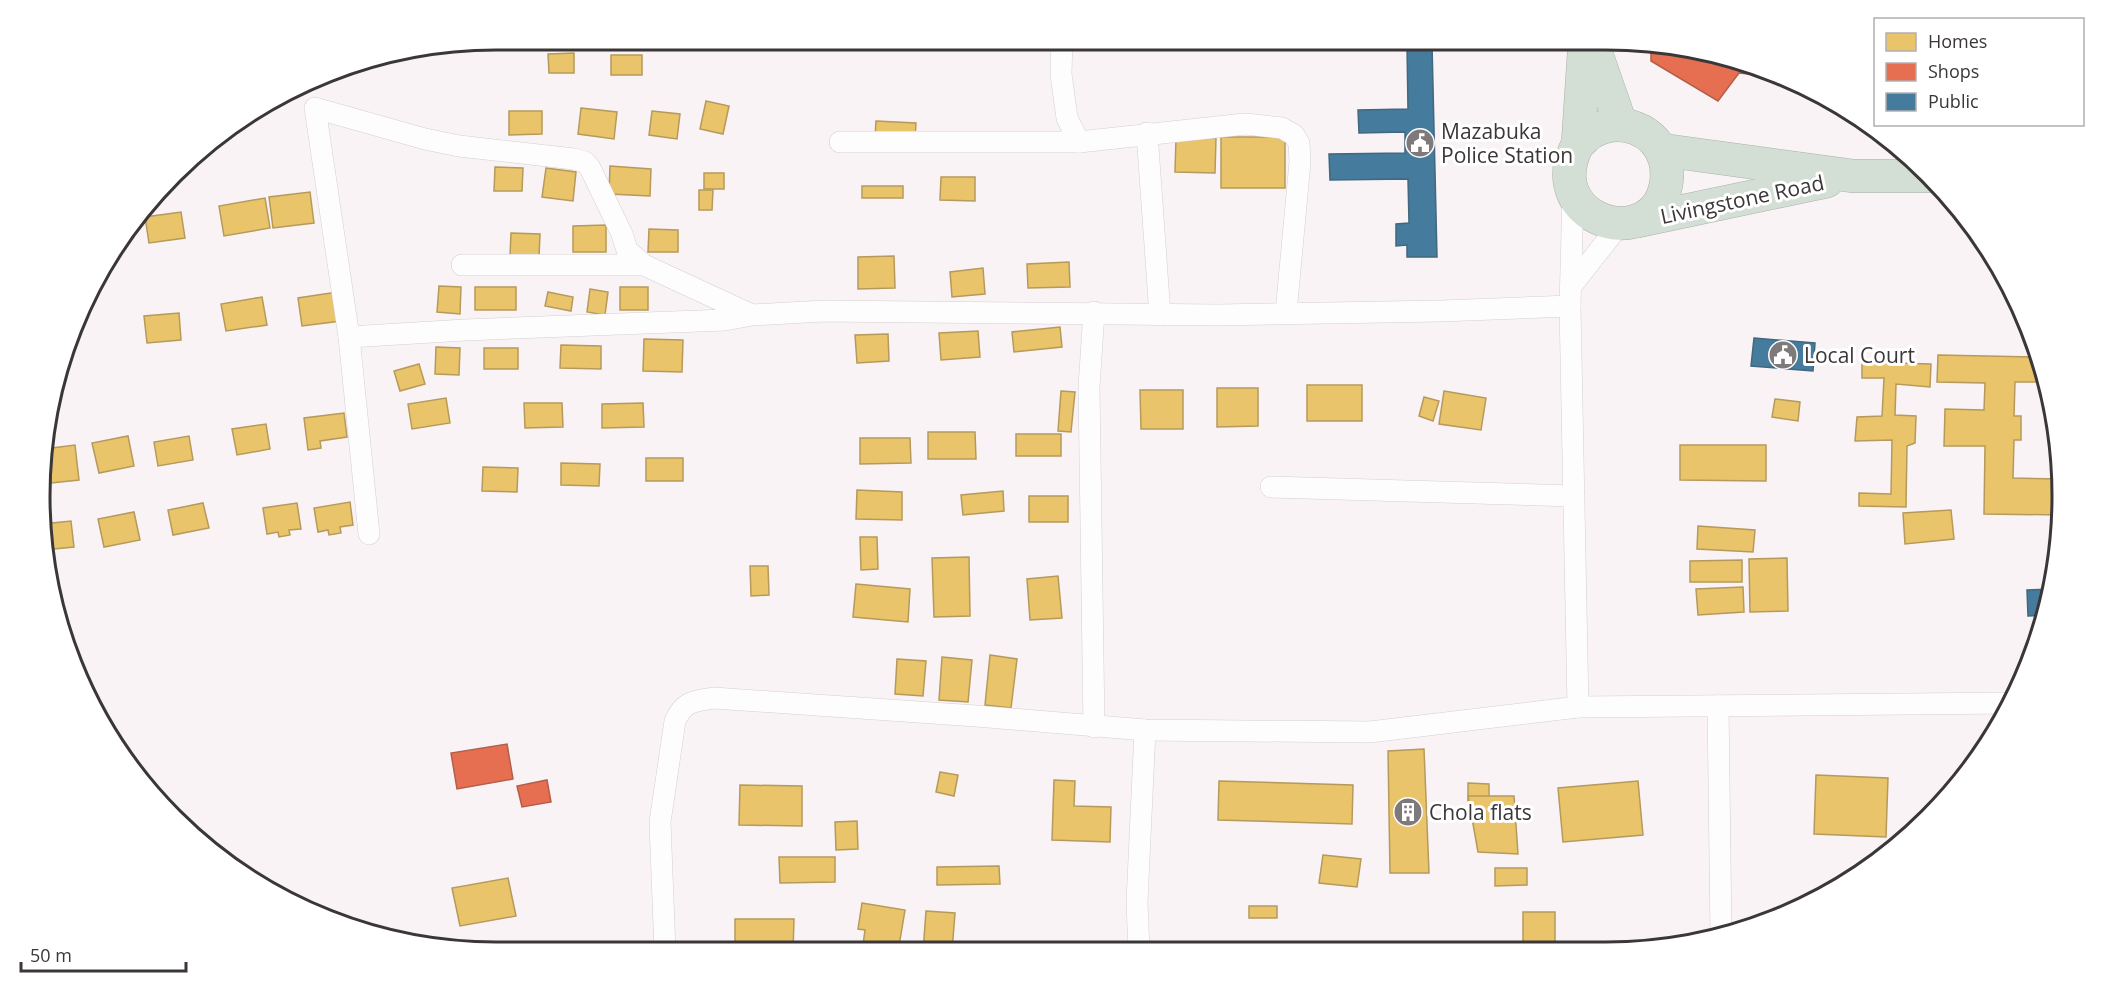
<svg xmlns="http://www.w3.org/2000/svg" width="2102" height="992" font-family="'Open Sans',sans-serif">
  <rect width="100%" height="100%" fill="#f9f3f5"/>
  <g fill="#e9c46a" stroke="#b59a5b" stroke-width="1.5">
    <path d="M 574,53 L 574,73 L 549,73 L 548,54 Z"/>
    <rect x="611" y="55" width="31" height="20"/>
    <path d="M 706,101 L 729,106 L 723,134 L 700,129 Z"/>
    <path d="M 581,108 L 617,112 L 614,139 L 578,134 Z"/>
    <path d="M 509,111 L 542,111 L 542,134 L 509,135 Z"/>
    <path d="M 652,111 L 680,114 L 677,139 L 649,135 Z"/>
    <path d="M 876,121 L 916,123 L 915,139 L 875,137 Z"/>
    <path d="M 1176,137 L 1216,138 L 1215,173 L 1175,172 Z"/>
    <rect x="1221" y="137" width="64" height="51"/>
    <path d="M 610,166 L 651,169 L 650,196 L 609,194 Z"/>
    <path d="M 495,167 L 523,168 L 522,191 L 494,191 Z"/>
    <path d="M 546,168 L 576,172 L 573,201 L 542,197 Z"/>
    <rect x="704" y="173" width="20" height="16"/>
    <path d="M 941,177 L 975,177 L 975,201 L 940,200 Z"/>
    <rect x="862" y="186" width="41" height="12"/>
    <path d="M 699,190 L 713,190 L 712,210 L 699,210 Z"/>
    <path d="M 310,192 L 314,223 L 273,228 L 269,197 Z"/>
    <path d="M 265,198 L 270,228 L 224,236 L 219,206 Z"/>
    <path d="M 181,212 L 185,238 L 149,243 L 145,217 Z"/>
    <path d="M 606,225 L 606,252 L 573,252 L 573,226 Z"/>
    <path d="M 649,229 L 678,230 L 678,252 L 648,252 Z"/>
    <path d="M 511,233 L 540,234 L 539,257 L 510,256 Z"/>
    <path d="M 894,256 L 895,288 L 858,289 L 858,257 Z"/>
    <path d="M 1069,262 L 1070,287 L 1028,288 L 1027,264 Z"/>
    <path d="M 983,268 L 985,294 L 952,297 L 950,272 Z"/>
    <path d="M 439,286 L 461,287 L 460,314 L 437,312 Z"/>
    <rect x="475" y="287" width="41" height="23"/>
    <rect x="620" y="287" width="28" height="23"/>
    <path d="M 590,289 L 608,292 L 605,315 L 587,312 Z"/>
    <path d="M 337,292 L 341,321 L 302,326 L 298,298 Z"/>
    <path d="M 548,292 L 573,297 L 571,311 L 545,306 Z"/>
    <path d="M 262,297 L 267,325 L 226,331 L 221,304 Z"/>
    <path d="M 179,313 L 181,340 L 147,343 L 144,316 Z"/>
    <path d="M 1060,327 L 1062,347 L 1014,352 L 1012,332 Z"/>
    <path d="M 978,331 L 980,357 L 941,360 L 939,333 Z"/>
    <path d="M 888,334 L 889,361 L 857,363 L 855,335 Z"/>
    <path d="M 644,339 L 683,340 L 682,372 L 643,371 Z"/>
    <path d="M 561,345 L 601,346 L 601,369 L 560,368 Z"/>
    <path d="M 436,347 L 460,348 L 459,375 L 435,374 Z"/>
    <rect x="484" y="348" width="34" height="21"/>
    <path d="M 1938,355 L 2039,357 L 2047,382 L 2015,382 L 2014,416 L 2021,416 L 2021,440 L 2014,440 L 2013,478 L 2061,479 L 2063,496 L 2061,515 L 1984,514 L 1985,446 L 1944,446 L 1945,409 L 1984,410 L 1985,383 L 1937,382 Z"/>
    <path d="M 1862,362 L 1931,364 L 1930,387 L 1896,384 L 1895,415 L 1916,416 L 1915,443 L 1907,446 L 1906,507 L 1859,506 L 1859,493 L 1891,494 L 1892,440 L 1855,441 L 1857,417 L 1882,416 L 1884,378 L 1862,378 Z"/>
    <path d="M 419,364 L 425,384 L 400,391 L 394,371 Z"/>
    <rect x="1307" y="385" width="55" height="36"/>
    <path d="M 1217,388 L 1258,388 L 1258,426 L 1217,427 Z"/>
    <path d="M 1140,390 L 1183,390 L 1183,429 L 1141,429 Z"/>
    <path d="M 1061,391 L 1075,392 L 1071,432 L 1058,431 Z"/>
    <path d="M 1444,391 L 1486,398 L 1481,430 L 1439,424 Z"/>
    <path d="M 1424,397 L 1439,401 L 1433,421 L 1419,416 Z"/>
    <path d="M 446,398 L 450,423 L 412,429 L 408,404 Z"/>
    <path d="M 1775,399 L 1800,402 L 1798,421 L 1772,417 Z"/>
    <path d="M 524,403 L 562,403 L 563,427 L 525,428 Z"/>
    <path d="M 643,403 L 644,427 L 602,428 L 602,404 Z"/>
    <path d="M 344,413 L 347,437 L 320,441 L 321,448 L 308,450 L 304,418 Z"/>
    <path d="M 266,424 L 270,449 L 237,455 L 232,429 Z"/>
    <path d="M 928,432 L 975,432 L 976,459 L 928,459 Z"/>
    <rect x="1016" y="434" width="45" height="22"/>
    <path d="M 128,436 L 134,466 L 99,473 L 92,443 Z"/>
    <path d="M 189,436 L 193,460 L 158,466 L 154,442 Z"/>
    <path d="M 860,438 L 910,438 L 911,463 L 860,464 Z"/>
    <path d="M 75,445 L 79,480 L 42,484 L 44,449 Z"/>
    <path d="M 1680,445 L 1766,445 L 1766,481 L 1680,480 Z"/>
    <rect x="646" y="458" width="37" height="23"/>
    <path d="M 561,463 L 600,464 L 599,486 L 561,485 Z"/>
    <path d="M 483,467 L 518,468 L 517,492 L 482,491 Z"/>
    <path d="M 857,490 L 902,492 L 902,520 L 856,519 Z"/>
    <path d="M 1003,491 L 1004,511 L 963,515 L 961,495 Z"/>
    <rect x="1029" y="496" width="39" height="26"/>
    <path d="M 350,502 L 353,525 L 340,527 L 341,533 L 329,535 L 328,530 L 318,532 L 314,508 Z"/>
    <path d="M 203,503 L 209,528 L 173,535 L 168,510 Z"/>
    <path d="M 297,503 L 301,529 L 289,530 L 290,535 L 279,537 L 278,532 L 267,534 L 263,508 Z"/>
    <path d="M 1951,510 L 1954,539 L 1905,544 L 1903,513 Z"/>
    <path d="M 134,512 L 140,540 L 104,547 L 98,519 Z"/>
    <path d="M 71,521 L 74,547 L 44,550 L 42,524 Z"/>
    <path d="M 1698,526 L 1755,530 L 1753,552 L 1697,549 Z"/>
    <path d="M 860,537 L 877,537 L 878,569 L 861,570 Z"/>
    <path d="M 969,557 L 970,616 L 934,617 L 932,558 Z"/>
    <path d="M 1787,558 L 1788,611 L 1750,612 L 1749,559 Z"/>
    <path d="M 1742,560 L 1742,582 L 1690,582 L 1690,561 Z"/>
    <path d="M 750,566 L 768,566 L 769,595 L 751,596 Z"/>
    <path d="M 1058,576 L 1062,618 L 1030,620 L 1027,579 Z"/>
    <path d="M 856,584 L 910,589 L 908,622 L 853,617 Z"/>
    <path d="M 1743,587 L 1744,612 L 1698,615 L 1696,589 Z"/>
    <path d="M 990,655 L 1017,659 L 1011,708 L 985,705 Z"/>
    <path d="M 942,657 L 972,660 L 968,702 L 939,700 Z"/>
    <path d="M 897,659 L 926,661 L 923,696 L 895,694 Z"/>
    <path d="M 1424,749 L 1429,873 L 1390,873 L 1388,751 Z"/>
    <path d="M 940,772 L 958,775 L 954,796 L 936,792 Z"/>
    <path d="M 1816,775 L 1888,778 L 1886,837 L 1814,834 Z"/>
    <path d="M 1054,780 L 1075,781 L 1074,806 L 1111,807 L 1110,842 L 1052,840 Z"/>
    <path d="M 1219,781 L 1353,785 L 1352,824 L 1218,820 Z"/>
    <path d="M 1638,781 L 1643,835 L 1563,842 L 1558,788 Z"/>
    <path d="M 1468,783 L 1489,784 L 1489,809 L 1468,809 Z"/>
    <path d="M 740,785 L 802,786 L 802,826 L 739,825 Z"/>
    <path d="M 1468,796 L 1514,796 L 1518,854 L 1478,852 Z"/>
    <path d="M 857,821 L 858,849 L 836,850 L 835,822 Z"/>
    <path d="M 1323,855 L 1361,859 L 1357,887 L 1319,883 Z"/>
    <path d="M 779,857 L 835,857 L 835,882 L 780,883 Z"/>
    <path d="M 999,866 L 1000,884 L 937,885 L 937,867 Z"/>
    <path d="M 1495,868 L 1527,868 L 1527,885 L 1495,886 Z"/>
    <path d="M 508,878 L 516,916 L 460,926 L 452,888 Z"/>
    <path d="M 862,903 L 905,910 L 898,952 L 862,952 L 865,930 L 858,929 Z"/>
    <rect x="1249" y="906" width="28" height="12"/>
    <path d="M 926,911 L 955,913 L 952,951 L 923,952 Z"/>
    <path d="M 1523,912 L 1555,912 L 1555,949 L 1523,950 Z"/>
    <path d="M 735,919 L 794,919 L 793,952 L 735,952 Z"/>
  </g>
  <g fill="#e76f51" stroke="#b35e4a" stroke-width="1.5">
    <path d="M 1651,43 L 1695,48 L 1781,74 L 1788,78 L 1739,73 L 1718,101 L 1651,61 Z"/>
    <path d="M 507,744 L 513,779 L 457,789 L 451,753 Z"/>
    <path d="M 547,780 L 551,802 L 522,807 L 517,786 Z"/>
  </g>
  <g fill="#457b9d" stroke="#42677f" stroke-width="1.5">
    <path d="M 1432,44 L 1437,257 L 1407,257 L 1407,245 L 1396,246 L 1396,224 L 1409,223 L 1408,179 L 1330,180 L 1329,154 L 1405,153 L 1405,132 L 1359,133 L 1358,110 L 1408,109 L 1407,45 Z"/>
    <path d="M 1754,338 L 1815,343 L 1813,371 L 1751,366 Z"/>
    <path d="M 2053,589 L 2045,615 L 2028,616 L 2027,590 Z"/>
  </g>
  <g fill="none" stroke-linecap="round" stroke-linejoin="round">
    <g stroke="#d4cfd0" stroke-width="22">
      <g id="street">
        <path d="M 1062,39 L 1061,74 L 1067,118 L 1079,142 L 1245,124 L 1282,128 L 1294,135 L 1299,143 L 1300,162 L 1286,313"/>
        <path d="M 1147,133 L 1160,315"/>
        <path d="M 840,142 L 1079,142"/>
        <path d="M 1573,194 L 1570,306 L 1578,707"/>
        <path d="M 462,265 L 644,265"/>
        <path d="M 1572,285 L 1620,224"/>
        <path d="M 1094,312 L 1089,387 L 1094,727"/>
        <path d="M 752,315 L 644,265 L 627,250 L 622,234 L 590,168 L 585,162 L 574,159 L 459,146 L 425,139 L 315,108 L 349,337 L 465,330 L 725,320 L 752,315 L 824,311 L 1218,315 L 1441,311 L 1570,306"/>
        <path d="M 349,337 L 369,534"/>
        <path d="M 1271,487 L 1574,496"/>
        <path d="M 1718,706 L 1721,934"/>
        <path d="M 1139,951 L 1137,902 L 1145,730"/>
        <path d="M 665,952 L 660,822 L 675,721 C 684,701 694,701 714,698 L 976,716 L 1145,730 L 1370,732 L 1578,707 L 2010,703"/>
      </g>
    </g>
    <g stroke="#a8b3a9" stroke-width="34">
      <g id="highway">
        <path d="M 1591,39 L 1621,125"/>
        <path d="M 1578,144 C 1583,140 1587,135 1592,132 C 1621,116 1656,129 1665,160 C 1669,173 1667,184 1663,196 C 1639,252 1540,215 1578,144 L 1585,39"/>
        <path d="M 1662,150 L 1853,176 L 1932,176"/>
        <path d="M 1637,221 L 1827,181"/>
      </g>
    </g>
    <use href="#street" stroke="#fefdfe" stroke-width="21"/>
    <use href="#highway" stroke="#d3ded4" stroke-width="33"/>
  </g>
  <defs>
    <g id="civic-disc" transform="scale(1.5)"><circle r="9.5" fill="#7e797a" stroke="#fff"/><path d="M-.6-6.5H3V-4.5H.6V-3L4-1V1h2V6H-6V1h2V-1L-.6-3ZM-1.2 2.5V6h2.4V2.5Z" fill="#fff"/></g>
    <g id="building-disc" transform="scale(1.5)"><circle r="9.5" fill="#7e797a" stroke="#fff"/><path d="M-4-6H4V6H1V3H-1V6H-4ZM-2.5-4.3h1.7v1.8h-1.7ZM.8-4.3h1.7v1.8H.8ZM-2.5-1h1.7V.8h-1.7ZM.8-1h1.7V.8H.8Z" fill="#fff"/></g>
  </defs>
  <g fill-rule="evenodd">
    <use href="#civic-disc" x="1420" y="143"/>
    <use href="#civic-disc" x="1783" y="355"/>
    <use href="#building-disc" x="1408" y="812"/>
  </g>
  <g text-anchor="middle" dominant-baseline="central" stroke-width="6" stroke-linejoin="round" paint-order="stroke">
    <g font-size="21" fill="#3b3738" stroke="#fff" text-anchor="start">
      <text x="1441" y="131">Mazabuka<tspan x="1441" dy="24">Police Station</tspan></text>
      <text x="1804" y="355">Local Court</text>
      <text x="1429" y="812">Chola flats</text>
    </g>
    <g font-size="21" fill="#3b3738" stroke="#fff">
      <text transform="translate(1742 199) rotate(-12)">Livingstone Road</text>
    </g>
  </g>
  <path d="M0 0H2102V992H0ZM496 50H1606A446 446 0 0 1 2052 496V496A446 446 0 0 1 1606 942H496A446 446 0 0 1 50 496V496A446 446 0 0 1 496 50Z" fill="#fff" fill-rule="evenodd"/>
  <path fill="none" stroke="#3b3738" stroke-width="3" d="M496 50H1606A446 446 0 0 1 2052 496V496A446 446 0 0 1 1606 942H496A446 446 0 0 1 50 496V496A446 446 0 0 1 496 50Z"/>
  <rect x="1874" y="18" width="210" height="108" fill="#ffffff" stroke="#b1afaf" stroke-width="1.5"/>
  <rect x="1886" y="33" width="30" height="18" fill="#e9c46a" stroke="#b1afaf" stroke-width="1.5"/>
  <text x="1928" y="48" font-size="18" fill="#3b3738">Homes</text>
  <rect x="1886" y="63" width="30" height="18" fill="#e76f51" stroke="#b1afaf" stroke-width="1.5"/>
  <text x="1928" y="78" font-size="18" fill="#3b3738">Shops</text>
  <rect x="1886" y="93" width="30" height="18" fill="#457b9d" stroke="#b1afaf" stroke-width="1.5"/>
  <text x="1928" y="108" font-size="18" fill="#3b3738">Public</text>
  <path d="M21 962v9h165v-9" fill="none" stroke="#3b3738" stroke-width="3"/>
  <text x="30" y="962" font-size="18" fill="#3b3738" stroke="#ffffff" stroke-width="4.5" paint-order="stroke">50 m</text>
</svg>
